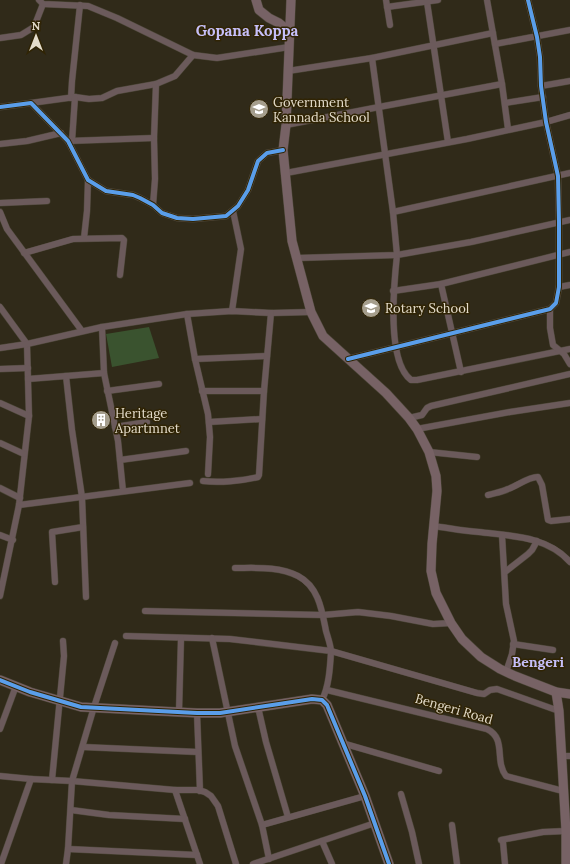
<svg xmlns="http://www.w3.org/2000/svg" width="570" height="864" font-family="Lora,serif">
  <rect width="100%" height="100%" fill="#302a19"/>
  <path fill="#3a532f" d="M 149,327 L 159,358 L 112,367 L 106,334 Z"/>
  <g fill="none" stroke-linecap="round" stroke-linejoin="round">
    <g stroke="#4b4637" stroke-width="7">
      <g id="street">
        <path d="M 39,0 L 43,4 L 88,6 L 117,18 L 193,55 L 217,58 L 289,47"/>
        <path d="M 386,0 L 390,25"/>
        <path d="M 487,0 L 502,84 L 508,129"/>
        <path d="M 427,2 L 448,142"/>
        <path d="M 387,7 L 438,0"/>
        <path d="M 0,38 L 21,35 L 34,27 L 43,4"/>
        <path d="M 495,44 L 570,30"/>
        <path d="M 288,71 L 372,58 L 493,33"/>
        <path d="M 541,86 L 570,81"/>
        <path d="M 71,98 L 72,81 L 80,5"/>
        <path d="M 31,103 L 75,97 L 89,99 L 102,98 L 117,91 L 156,84 L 175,76 L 193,55"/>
        <path d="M 505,103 L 543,97"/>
        <path d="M 0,107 L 31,103 L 68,141 L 88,180 L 106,191 L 133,195 L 140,198 L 153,205 L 162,213 L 177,218 L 193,219 L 226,216 L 238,206 L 248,190 L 258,161 L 267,153 L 283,150"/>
        <path d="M 286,125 L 379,107 L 502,84"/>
        <path d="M 68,141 L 154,138"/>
        <path d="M 72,141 L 75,97"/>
        <path d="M 0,144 L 27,141 L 61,133"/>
        <path d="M 286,173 L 467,139 L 546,122 L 570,115"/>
        <path d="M 0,203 L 47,201"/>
        <path d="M 153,205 L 155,179 L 154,138 L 156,84"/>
        <path d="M 0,212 L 7,229 L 82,331"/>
        <path d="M 393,212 L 570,173"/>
        <path d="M 570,220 L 471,242 L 397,255 C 394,283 386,361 411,380 L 417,380 L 570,349"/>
        <path d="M 84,238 L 87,211 L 88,180"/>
        <path d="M 24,253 L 73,239 L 122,238 L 124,240 L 120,275"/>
        <path d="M 297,258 L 397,255 L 393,212 L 372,58"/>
        <path d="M 441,284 L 461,372"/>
        <path d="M 559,287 L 570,285"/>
        <path d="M 393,291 L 441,284 L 570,252"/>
        <path d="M 0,307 L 27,344 L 29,416 L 19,505 L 0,596"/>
        <path d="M 550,309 L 550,328 L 553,345 L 564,354 L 570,364"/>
        <path d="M 232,311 L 241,249 L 233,211"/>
        <path d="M 187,314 L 195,359 L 208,414 L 210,437 L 208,474"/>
        <path d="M 102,327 L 104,373 L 118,441 L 123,491"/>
        <path d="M 0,348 L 27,344 L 102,327 L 187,314 L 232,311 L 271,313 L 311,312"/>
        <path d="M 195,359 L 267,356"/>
        <path d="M 348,359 L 550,309 L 556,303 L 559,287 L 559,222 L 558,176 L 546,122 L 541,86 L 540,57 L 537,37 L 528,0"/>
        <path d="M 0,369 L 28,368"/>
        <path d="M 66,376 L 72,430 L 82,497 L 86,597"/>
        <path d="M 28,379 L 104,373"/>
        <path d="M 107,391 L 159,384"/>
        <path d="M 202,391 L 264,391"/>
        <path d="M 0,403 L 29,416"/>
        <path d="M 409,418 L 422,415 L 427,408 L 431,406 L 570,374"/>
        <path d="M 209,422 L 262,419"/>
        <path d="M 115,427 L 147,422"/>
        <path d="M 417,429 L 510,412 L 570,403"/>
        <path d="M 0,443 L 24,454"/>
        <path d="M 429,452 L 477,457"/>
        <path d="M 120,460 L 186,451"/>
        <path d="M 203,481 C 219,483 242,481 258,477 L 259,475 L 264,391 L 271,313"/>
        <path d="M 0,488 L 20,498"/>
        <path d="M 488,495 C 495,493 502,492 508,489 C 517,486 530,476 538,477 L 542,485 L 548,520 L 551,521 L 570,519"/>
        <path d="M 19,505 L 190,483"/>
        <path d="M 434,526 C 449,528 464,531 479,532 C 511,536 547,536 570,562"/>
        <path d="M 0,535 L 13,540"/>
        <path d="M 502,535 L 506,604 L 514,641 L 512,654 L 506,672"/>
        <path d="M 235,568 C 256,568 279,566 298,576 C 319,587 322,611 326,631 C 328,638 331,646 331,652 C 330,668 329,686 322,700"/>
        <path d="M 505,572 L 528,554 L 532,550 L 537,541"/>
        <path d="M 55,582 L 52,532 L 83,527"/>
        <path d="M 145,611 L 323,615 L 358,612 L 391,616 L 433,624 L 451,623"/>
        <path d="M 126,636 L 230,639 L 331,651 L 477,693 L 484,694 L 490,690 L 497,689 L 559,711"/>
        <path d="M 212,638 L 235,746 L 262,825"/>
        <path d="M 513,644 L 553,650"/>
        <path d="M 327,690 L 487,729 C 507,739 494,760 506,776 L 563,791"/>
        <path d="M 258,707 L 266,742 L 288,817"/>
        <path d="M 179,712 L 181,638"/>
        <path d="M 197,713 L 200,791"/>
        <path d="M 0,729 L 16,686"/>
        <path d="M 342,743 L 439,771"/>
        <path d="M 83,747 L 198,752"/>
        <path d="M 561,756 L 570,756"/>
        <path d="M 0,776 L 31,779"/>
        <path d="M 52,780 L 64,656 L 63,641"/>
        <path d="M 175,790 L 200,864"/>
        <path d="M 401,794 L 412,832 L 419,864"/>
        <path d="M 71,810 L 109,815 L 185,819"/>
        <path d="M 452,825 L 457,864"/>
        <path d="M 501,840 L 543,832 L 566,831"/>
        <path d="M 322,841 L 332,864"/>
        <path d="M 503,842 L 505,864"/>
        <path d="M 68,849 L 197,855"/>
        <path d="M 269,859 L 262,825 L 365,796"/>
        <path d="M 1,864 L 31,779 L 72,781 L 175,790 L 198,790 L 205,792 L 211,796 L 218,806 L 236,864"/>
        <path d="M 66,864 L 68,849 L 72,781 L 94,707 L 115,643"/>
        <path d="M 253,864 L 375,823"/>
      </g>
    </g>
    <g stroke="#4b4637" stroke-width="10">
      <g id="secondary">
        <path d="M 256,0 L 259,10 L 269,18 L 279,23 L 290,32"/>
        <path d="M 291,0 L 286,125 L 283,150 L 292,241 L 311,312 L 323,336 L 386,393 L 409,418 L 417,429 L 429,452 L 436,476 L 437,491 L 432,544 L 431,571 L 436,593 L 451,623 L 462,639 L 481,657 L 500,669 L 515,676 L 556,692 L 570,694"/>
        <path d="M 0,680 L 30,692 L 81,707 L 197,713 L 220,713 L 312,699 L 322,700 L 327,705 L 365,796 L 389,864"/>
        <path d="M 556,692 L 559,711 L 566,831 L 566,864"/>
      </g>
    </g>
    <use href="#street" stroke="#6b5a5b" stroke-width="6"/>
    <use href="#secondary" stroke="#776265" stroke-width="9"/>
    <g stroke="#302404" stroke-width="6">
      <g id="cycleway">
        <path d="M 0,107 L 31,103 L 68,141 L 88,180 L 106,191 L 133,195 L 140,198 L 153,205 L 162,213 L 177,218 L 193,219 L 226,216 L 238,206 L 248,190 L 258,161 L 267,153 L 283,150"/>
        <path d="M 348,359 L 550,309 L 556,303 L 559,287 L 559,222 L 558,176 L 546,122 L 541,86 L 540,57 L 537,37 L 528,0"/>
        <path d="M 0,680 L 30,692 L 81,707 L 197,713 L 220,713 L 312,699 L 322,700 L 327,705 L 365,796 L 389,864"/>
      </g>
    </g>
    <use href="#cycleway" stroke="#5a9eea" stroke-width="4"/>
  </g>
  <defs>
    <g id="school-disc" transform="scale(1)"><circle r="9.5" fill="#a59e8d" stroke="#302404"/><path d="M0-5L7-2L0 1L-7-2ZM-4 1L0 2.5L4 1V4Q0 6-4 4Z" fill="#fff"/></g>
    <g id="building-disc" transform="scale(1)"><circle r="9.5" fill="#a59e8d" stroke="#302404"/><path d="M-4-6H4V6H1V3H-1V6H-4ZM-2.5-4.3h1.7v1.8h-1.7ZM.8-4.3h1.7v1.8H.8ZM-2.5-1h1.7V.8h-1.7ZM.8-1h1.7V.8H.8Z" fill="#fff"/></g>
  </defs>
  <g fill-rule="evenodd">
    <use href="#school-disc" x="259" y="109"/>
    <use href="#school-disc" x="371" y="308"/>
    <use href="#building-disc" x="101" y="420"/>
  </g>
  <g text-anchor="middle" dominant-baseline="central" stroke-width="3" stroke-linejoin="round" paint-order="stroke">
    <g font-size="13" fill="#e4dccb" stroke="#302404" text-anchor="start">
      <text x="273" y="102">Government<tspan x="273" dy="15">Kannada School</tspan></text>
      <text x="385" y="308">Rotary School</text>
      <text x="115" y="413">Heritage<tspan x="115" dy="15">Apartmnet</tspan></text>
    </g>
    <g font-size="13" fill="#e4dccb" stroke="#302404">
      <text transform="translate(454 709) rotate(16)">Bengeri Road</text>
    </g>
    <g font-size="14" font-weight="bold" fill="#c6bff9" stroke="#302404">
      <text x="538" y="662">Bengeri</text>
    </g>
    <g font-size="15" font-weight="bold" fill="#c6bff9" stroke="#302404">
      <text x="247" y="30">Gopana Koppa</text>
    </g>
  </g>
  <g transform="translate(36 36)" stroke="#302404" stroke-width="3" paint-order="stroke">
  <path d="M0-3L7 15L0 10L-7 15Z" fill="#e4dccb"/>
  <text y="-6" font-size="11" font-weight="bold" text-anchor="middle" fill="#e4dccb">N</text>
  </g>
</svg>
